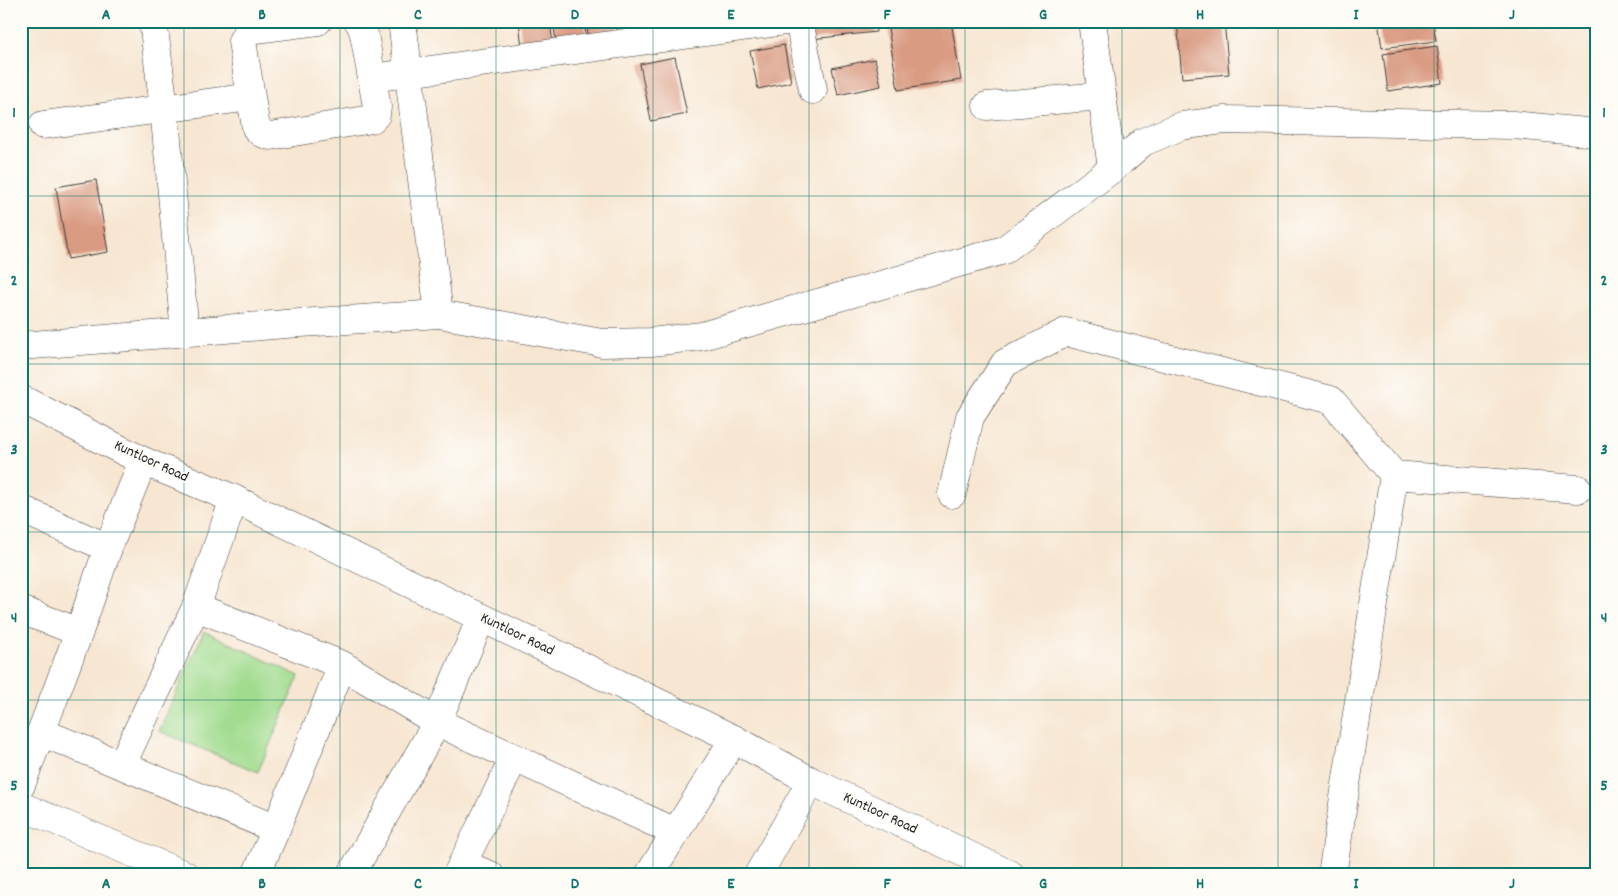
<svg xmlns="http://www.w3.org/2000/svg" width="1618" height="896" font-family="Dekko,sans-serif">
  <rect width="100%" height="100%" fill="#fdfcf7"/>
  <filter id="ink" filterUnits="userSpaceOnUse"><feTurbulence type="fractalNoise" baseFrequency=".02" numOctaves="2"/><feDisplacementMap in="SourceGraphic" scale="10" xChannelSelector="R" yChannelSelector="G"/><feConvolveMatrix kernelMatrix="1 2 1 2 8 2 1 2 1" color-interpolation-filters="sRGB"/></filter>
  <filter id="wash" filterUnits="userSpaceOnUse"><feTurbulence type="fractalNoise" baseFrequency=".0096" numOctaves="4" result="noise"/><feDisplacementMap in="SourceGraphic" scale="20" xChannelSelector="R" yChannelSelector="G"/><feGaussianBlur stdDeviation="1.12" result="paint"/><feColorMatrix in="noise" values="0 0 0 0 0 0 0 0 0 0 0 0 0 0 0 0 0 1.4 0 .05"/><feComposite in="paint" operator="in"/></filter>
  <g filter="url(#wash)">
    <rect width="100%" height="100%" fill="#f7e6d1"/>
    <path fill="#a0db8e" stroke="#5e7c55" d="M 204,631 L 299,676 L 258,772 L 159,731 Z"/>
    <g id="blocks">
      <g fill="#da9b83">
        <path d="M 202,21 L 217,21 L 217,22 L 202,25 Z"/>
        <path d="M 519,21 L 550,21 L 553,44 L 522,48 Z"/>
        <path d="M 553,21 L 584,21 L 586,37 L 556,41 Z"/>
        <path d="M 586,21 L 616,21 L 618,37 L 589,41 Z"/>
        <path d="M 809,21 L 875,21 L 876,32 L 811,39 Z"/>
        <path d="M 887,21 L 951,21 L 961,80 L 898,90 Z"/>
        <path d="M 1177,21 L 1224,21 L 1229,74 L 1182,78 Z"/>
        <path d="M 1378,21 L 1433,21 L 1436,41 L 1382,48 Z"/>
        <path d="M 784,45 L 791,82 L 758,89 L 750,51 Z"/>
        <path d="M 1437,46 L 1442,83 L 1388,91 L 1383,54 Z"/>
        <path d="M 675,57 L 687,114 L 651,121 L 640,64 Z"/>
        <path d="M 875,59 L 881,86 L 838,95 L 832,68 Z"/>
        <path d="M 96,180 L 108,252 L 68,259 L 56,187 Z"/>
      </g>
    </g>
  </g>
  <g filter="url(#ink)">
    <use href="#blocks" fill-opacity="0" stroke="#3d3a37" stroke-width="1"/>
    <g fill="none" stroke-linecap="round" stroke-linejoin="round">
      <g stroke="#3d3a37" stroke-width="29">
        <g id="minor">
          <path d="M 153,21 L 164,108 L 185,333"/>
          <path d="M 318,21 L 256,29 L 247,33 L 242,41 L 256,128 L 261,133 L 270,136 L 372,119 L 376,115 L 377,107 L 364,34 L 361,25 L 358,21"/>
          <path d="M 402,21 L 439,314"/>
          <path d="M 799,21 L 813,90"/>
          <path d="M 1092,21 L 1112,169"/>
          <path d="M 372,78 L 786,21"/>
          <path d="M 987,106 L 1102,96"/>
          <path d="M 43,125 L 236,99"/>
          <path d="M 21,346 L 285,324 L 439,314 L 602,343 L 651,342 L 702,336 L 1004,250 L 1112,169 L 1143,142 L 1181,126 L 1224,120 L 1513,125 L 1597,133"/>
          <path d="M 21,399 L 143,461 L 234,499 L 734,739 L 811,781 L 1011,875"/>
          <path d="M 952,494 L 970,417 L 1005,363 L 1066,332 L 1331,400 L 1394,475"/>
          <path d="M 21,509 L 108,548"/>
          <path d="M 196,607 L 342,665 L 437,722 L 675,832"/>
          <path d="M 21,610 L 79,632"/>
          <path d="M 41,732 L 276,829"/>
          <path d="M 122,764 L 196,607 L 234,499"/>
          <path d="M 21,785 L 79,632 L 108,548 L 143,461"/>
          <path d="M 21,806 L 185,875"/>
          <path d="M 462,864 L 490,875"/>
          <path d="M 256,875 L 276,829 L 342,665"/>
          <path d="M 351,875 L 437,722 L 481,618"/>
          <path d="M 457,875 L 514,758"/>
          <path d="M 649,875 L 734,739"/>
          <path d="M 758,875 L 811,781"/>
          <path d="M 1332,875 L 1394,475 L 1578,489"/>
        </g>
      </g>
      <use href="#minor" stroke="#fff" stroke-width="28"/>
    </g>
  </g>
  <path fill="none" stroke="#0f766e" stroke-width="1" stroke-opacity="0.55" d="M 184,21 L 184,875M 340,21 L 340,875M 496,21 L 496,875M 653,21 L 653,875M 809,21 L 809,875M 965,21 L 965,875M 1122,21 L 1122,875M 1278,21 L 1278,875M 1434,21 L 1434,875M 21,196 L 1597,196M 21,364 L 1597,364M 21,532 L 1597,532M 21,700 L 1597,700"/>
  <g text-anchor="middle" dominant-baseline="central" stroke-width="4" stroke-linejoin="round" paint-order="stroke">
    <g font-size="15" fill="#1c1c1c" stroke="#fdfcf7">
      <text transform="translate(151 462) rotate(25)">Kuntloor Road</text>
      <text transform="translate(517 635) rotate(26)">Kuntloor Road</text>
      <text transform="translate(880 814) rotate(25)">Kuntloor Road</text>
    </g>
  </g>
  <rect width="1618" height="896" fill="none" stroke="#fdfcf7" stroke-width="55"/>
  <rect x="28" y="28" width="1562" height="840" fill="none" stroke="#0f766e" stroke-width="2"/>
  <g font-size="16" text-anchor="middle" font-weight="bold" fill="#0f766e">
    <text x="106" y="19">A</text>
    <text x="262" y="19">B</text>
    <text x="418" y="19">C</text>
    <text x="575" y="19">D</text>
    <text x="731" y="19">E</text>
    <text x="887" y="19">F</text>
    <text x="1043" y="19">G</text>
    <text x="1200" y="19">H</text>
    <text x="1356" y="19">I</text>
    <text x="1512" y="19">J</text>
    <text x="14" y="117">1</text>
    <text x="1604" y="117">1</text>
    <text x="14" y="285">2</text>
    <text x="1604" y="285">2</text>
    <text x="14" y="454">3</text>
    <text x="1604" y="454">3</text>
    <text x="14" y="622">4</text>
    <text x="1604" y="622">4</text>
    <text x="14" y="790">5</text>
    <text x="1604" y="790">5</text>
    <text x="106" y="888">A</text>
    <text x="262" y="888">B</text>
    <text x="418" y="888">C</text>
    <text x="575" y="888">D</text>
    <text x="731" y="888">E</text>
    <text x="887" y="888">F</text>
    <text x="1043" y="888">G</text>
    <text x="1200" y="888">H</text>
    <text x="1356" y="888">I</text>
    <text x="1512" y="888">J</text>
  </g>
</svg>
